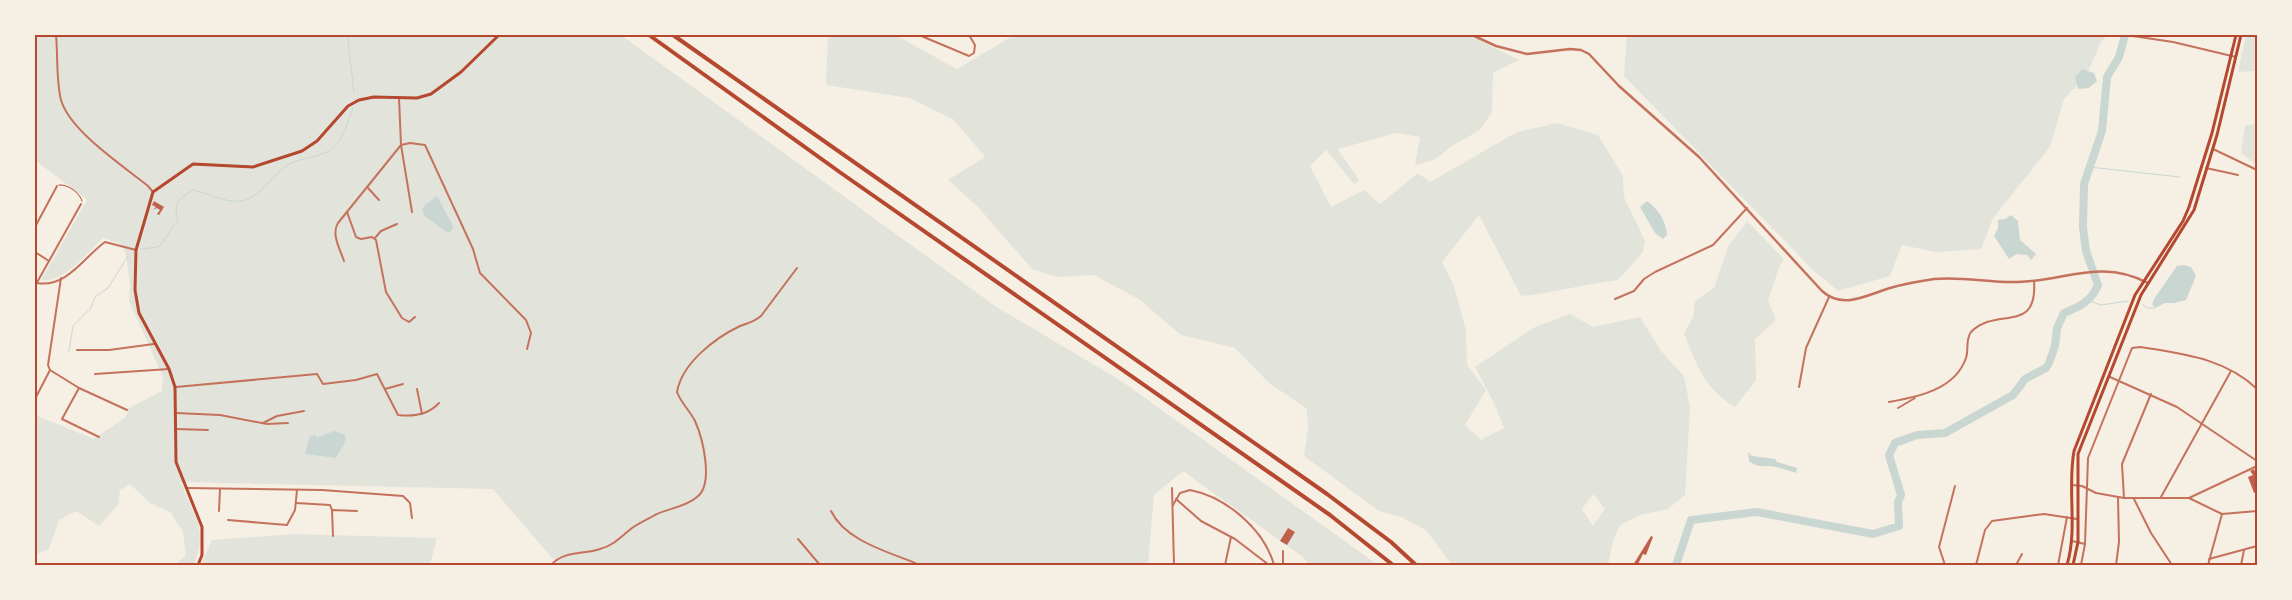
<svg xmlns="http://www.w3.org/2000/svg" width="2292" height="600" font-family="'Public Sans',sans-serif">
  <rect width="100%" height="100%" fill="#f6efe4"/>
  <g fill="#e2e4dc" fill-rule="evenodd">
    <path d="M 35,35 L 621,35 L 998,308 L 1120,380 L 1378,565 L 1309,565 L 1303,557 L 1183,471 L 1154,495 L 1148,565 L 558,565 L 493,489 L 181,482 C 192,516 209,526 194,565 L 175,565 L 186,555 L 183,532 L 170,512 L 150,503 L 130,484 L 120,490 L 118,505 L 99,526 L 76,511 L 59,520 L 49,549 L 35,555 L 35,415 L 94,439 L 126,417 L 129,408 L 162,391 L 163,377 L 129,301 L 130,286 L 126,254 L 121,244 L 103,238 C 88,252 63,284 41,280 L 87,200 L 35,160 Z"/>
    <path d="M 828,35 L 897,36 L 957,69 L 1014,35 L 1468,35 L 1519,60 L 1493,73 L 1492,112 L 1480,130 L 1452,146 L 1434,160 L 1415,165 L 1420,137 L 1396,133 L 1338,149 L 1359,180 L 1354,184 L 1326,150 L 1310,166 L 1331,207 L 1364,190 L 1380,204 L 1418,173 L 1430,182 L 1517,132 L 1557,123 L 1598,135 L 1623,176 L 1624,197 L 1645,241 L 1643,252 L 1618,280 C 1585,284 1554,293 1521,296 L 1479,215 L 1442,262 L 1454,286 L 1466,330 L 1467,365 L 1486,390 L 1465,425 L 1481,440 L 1504,428 L 1493,401 L 1475,367 L 1533,328 L 1570,314 L 1593,327 L 1640,317 L 1662,352 L 1684,376 L 1690,407 L 1685,495 L 1668,509 L 1640,515 L 1620,525 L 1613,541 L 1608,565 L 1452,565 L 1426,530 L 1401,517 L 1379,511 L 1304,456 L 1308,430 L 1307,409 L 1268,382 L 1235,348 L 1181,335 L 1140,300 L 1094,275 L 1057,277 L 1032,269 L 979,208 L 948,180 L 985,157 L 953,119 L 909,98 L 826,85 ZM 1593,494 L 1605,509 L 1593,526 L 1582,509 Z"/>
    <path d="M 1627,35 L 2108,35 L 2101,42 L 2086,76 L 2064,99 L 2050,147 L 1993,218 L 1981,249 L 1936,252 L 1902,245 L 1890,276 L 1838,291 L 1811,268 L 1624,76 Z"/>
    <path d="M 2246,35 L 2257,35 L 2257,71 L 2238,72 Z"/>
    <path d="M 2257,123 L 2257,165 L 2241,153 L 2245,126 Z"/>
    <path d="M 1747,221 L 1784,259 L 1779,268 L 1768,300 L 1776,320 L 1755,339 L 1756,380 L 1735,407 C 1703,387 1698,367 1684,334 L 1693,317 L 1695,301 L 1714,288 L 1728,247 Z"/>
    <path d="M 293,534 L 437,538 L 430,565 L 201,565 L 212,540 Z"/>
  </g>
  <g fill="#c9d6d2">
    <path d="M 2082,69 L 2094,73 L 2097,81 L 2089,88 L 2078,89 L 2075,77 Z"/>
    <path d="M 437,196 L 452,224 L 453,229 L 448,233 L 425,216 L 422,210 L 426,204 Z"/>
    <path d="M 1647,201 C 1658,209 1666,221 1667,235 L 1663,239 L 1655,233 L 1640,207 Z"/>
    <path d="M 2011,215 L 2018,221 L 2020,240 L 2036,254 L 2031,260 L 2027,255 L 2017,254 L 2009,259 L 1994,236 L 1998,228 L 1998,220 L 2005,219 Z"/>
    <path d="M 2184,265 L 2191,267 L 2196,276 L 2186,300 L 2174,303 L 2165,303 L 2155,308 L 2152,304 L 2154,299 L 2177,266 Z"/>
    <path d="M 334,431 L 345,435 L 345,442 L 336,458 L 305,454 L 310,436 L 316,435 L 317,438 Z"/>
    <path d="M 1748,452 L 1752,456 L 1775,459 L 1777,462 L 1797,468 L 1796,473 C 1790,471 1783,469 1776,467 C 1766,465 1758,469 1749,461 Z"/>
  </g>
  <g fill="none" stroke-linecap="round" stroke-linejoin="round">
    <g stroke="#c9d6d2" stroke-width="1">
      <path d="M 348,35 C 349,55 352,72 354,93"/>
      <path d="M 2089,167 L 2180,177"/>
      <path d="M 141,249 L 159,247 L 178,220 C 172,204 180,198 193,190 C 209,193 224,203 241,201 C 258,199 272,176 286,166 C 299,157 319,158 332,149 C 343,140 348,122 353,108"/>
      <path d="M 2088,300 L 2101,305 L 2128,301"/>
      <path d="M 2143,304 L 2146,308 L 2155,308"/>
      <path d="M 69,351 L 73,326 L 91,308 L 95,297 L 108,288 L 128,256"/>
    </g>
    <path stroke="#c9d6d2" stroke-width="8" d="M 1676,565 L 1691,520 L 1757,512 L 1873,534 L 1899,526 L 1898,502 L 1901,495 L 1889,455 L 1895,443 L 1917,435 L 1945,433 L 2013,395 L 2025,379 L 2046,368 L 2049,363 L 2055,346 L 2057,328 L 2064,313 C 2079,307 2092,301 2098,285 L 2086,251 L 2083,227 L 2084,184 L 2102,131 L 2107,77 L 2119,57 L 2125,35"/>
  </g>
  <g fill="#bf614a">
    <path d="M 154,201 L 164,207 L 159,215 L 157,214 L 160,210 L 157,208 L 153,210 L 156,207 L 152,205 Z"/>
    <path d="M 2254,469 L 2257,476 L 2257,491 L 2254,493 L 2248,477 L 2253,475 L 2250,471 Z"/>
    <path d="M 1288,528 L 1295,532 L 1287,545 L 1280,541 Z"/>
    <path d="M 1651,536 L 1653,537 L 1646,555 L 1643,554 L 1638,564 L 1639,565 L 1633,565 Z"/>
  </g>
  <g fill="none" stroke-linecap="round" stroke-linejoin="round">
    <path stroke="#b5482f" stroke-width="1" d="M 59,185 C 68,184 80,193 82,201"/>
    <g stroke="#c5725c" stroke-width="2">
      <path d="M 56,35 C 58,56 56,80 61,100 C 70,131 123,166 148,186 L 153,192"/>
      <path d="M 919,35 L 969,56 L 974,53 L 975,45 L 969,35"/>
      <path d="M 2126,35 L 2173,42 L 2236,57"/>
      <path d="M 399,98 L 401,145 L 412,212"/>
      <path d="M 2213,149 L 2257,170"/>
      <path d="M 2206,168 L 2238,175"/>
      <path d="M 368,188 L 379,200"/>
      <path d="M 347,212 L 356,237 L 361,239 L 372,237 L 376,240 L 386,292 L 402,318 L 409,322 L 415,317"/>
      <path d="M 35,227 L 57,186"/>
      <path d="M 375,238 L 381,231 L 397,224"/>
      <path d="M 35,252 L 49,261"/>
      <path d="M 344,261 C 340,249 331,234 338,223 L 401,145 L 410,143 L 425,145 L 473,249 L 480,273 L 526,320 L 531,333 L 527,349"/>
      <path d="M 61,278 L 48,365 L 50,370 L 79,388 L 127,410"/>
      <path d="M 37,283 C 67,288 84,257 105,242 L 136,250"/>
      <path d="M 35,286 L 81,204"/>
      <path d="M 1615,299 L 1634,291 L 1644,279 L 1655,272 L 1713,245 L 1747,208"/>
      <path d="M 77,350 L 109,350 L 154,344"/>
      <path d="M 95,374 L 169,369"/>
      <path d="M 2110,377 L 2177,407 L 2257,461"/>
      <path d="M 176,387 L 317,374 L 323,384 L 356,380 L 377,374 L 398,415 C 414,417 428,415 439,403"/>
      <path d="M 1799,387 L 1806,348 L 1829,297"/>
      <path d="M 79,388 L 62,419 L 99,437"/>
      <path d="M 385,389 L 403,384"/>
      <path d="M 417,389 L 422,414"/>
      <path d="M 35,399 L 50,370"/>
      <path d="M 1889,402 C 1917,397 1955,390 1966,358 C 1969,350 1965,340 1971,332 C 1996,306 2038,335 2034,281"/>
      <path d="M 1898,408 L 1915,398"/>
      <path d="M 176,413 L 220,415 L 267,424 L 288,423"/>
      <path d="M 263,423 L 277,416 L 304,411"/>
      <path d="M 176,429 L 208,430"/>
      <path d="M 2072,485 L 2082,486 L 2096,493 L 2124,498 L 2189,498 L 2222,514 L 2257,511"/>
      <path d="M 186,488 L 322,490 L 403,496 L 410,503 L 412,518"/>
      <path d="M 1172,488 L 1174,565"/>
      <path d="M 2161,497 L 2231,371"/>
      <path d="M 2124,498 L 2122,464 L 2151,394"/>
      <path d="M 2189,498 L 2257,466"/>
      <path d="M 1176,499 L 1201,521 L 1235,539 L 1269,565"/>
      <path d="M 2134,499 L 2151,533 L 2172,565"/>
      <path d="M 296,503 L 330,505 L 332,510"/>
      <path d="M 1173,505 L 1180,493 L 1190,490 C 1226,497 1264,529 1274,565"/>
      <path d="M 219,511 L 220,489"/>
      <path d="M 831,511 C 846,542 890,552 920,565"/>
      <path d="M 228,520 L 287,525 L 295,510 L 297,490"/>
      <path d="M 333,536 L 332,510 L 357,511"/>
      <path d="M 798,539 L 820,565"/>
      <path d="M 2072,541 L 2085,544"/>
      <path d="M 2209,559 L 2257,546"/>
      <path d="M 551,565 C 565,550 583,555 600,549 C 613,546 622,536 632,528 C 639,523 648,519 655,515 C 669,508 686,507 697,497 C 714,484 703,439 695,421 C 690,411 681,403 677,392 C 682,363 715,338 740,326 C 748,323 754,322 761,316 L 797,268"/>
      <path d="M 1225,565 L 1231,537"/>
      <path d="M 1283,565 L 1283,551"/>
      <path d="M 1945,565 L 1939,547 L 1955,486"/>
      <path d="M 1976,565 L 1985,530 L 1992,521 L 2044,514 L 2077,519"/>
      <path d="M 2016,565 L 2022,554"/>
      <path d="M 2058,565 L 2067,517"/>
      <path d="M 2081,565 L 2085,544 L 2088,458 L 2132,348 L 2141,347 C 2182,354 2225,358 2257,389"/>
      <path d="M 2116,565 L 2119,542 L 2118,498"/>
      <path d="M 2208,565 L 2222,514"/>
      <path d="M 2241,565 L 2244,550"/>
    </g>
    <path stroke="#c5725c" stroke-width="2.5" d="M 1472,35 L 1496,46 L 1527,54 L 1570,49 L 1581,50 L 1589,54 L 1619,86 L 1699,157 L 1822,291 C 1843,310 1867,295 1890,288 C 1904,284 1920,281 1934,279 C 1962,276 1990,283 2018,282 C 2065,281 2101,258 2148,283"/>
    <path stroke="#b5482f" stroke-width="3" d="M 198,565 L 202,555 L 202,527 L 176,462 L 175,387 L 169,369 L 139,313 L 135,290 L 136,250 L 153,192 L 193,164 L 253,167 L 302,151 L 317,141 L 348,106 L 359,100 L 374,97 L 417,98 L 431,94 L 461,72 L 499,35"/>
    <g stroke="#b5482f" stroke-width="3">
      <path d="M 2067,565 C 2078,528 2067,489 2074,451 L 2135,295 L 2183,221 L 2189,207 L 2212,133 L 2236,35"/>
      <path d="M 2073,565 L 2078,542 L 2078,454 L 2141,295 L 2194,210 L 2217,135 L 2241,35"/>
    </g>
    <g stroke="#b5482f" stroke-width="4">
      <path d="M 649,35 L 841,173 L 1330,515 L 1393,565"/>
      <path d="M 673,35 L 1327,494 L 1391,542 L 1416,565"/>
    </g>
  </g>
  <rect width="2292" height="600" fill="none" stroke="#f6efe4" stroke-width="72"/>
  <rect x="36" y="36" width="2220" height="528" fill="none" stroke="#b5482f" stroke-width="2"/>
</svg>
